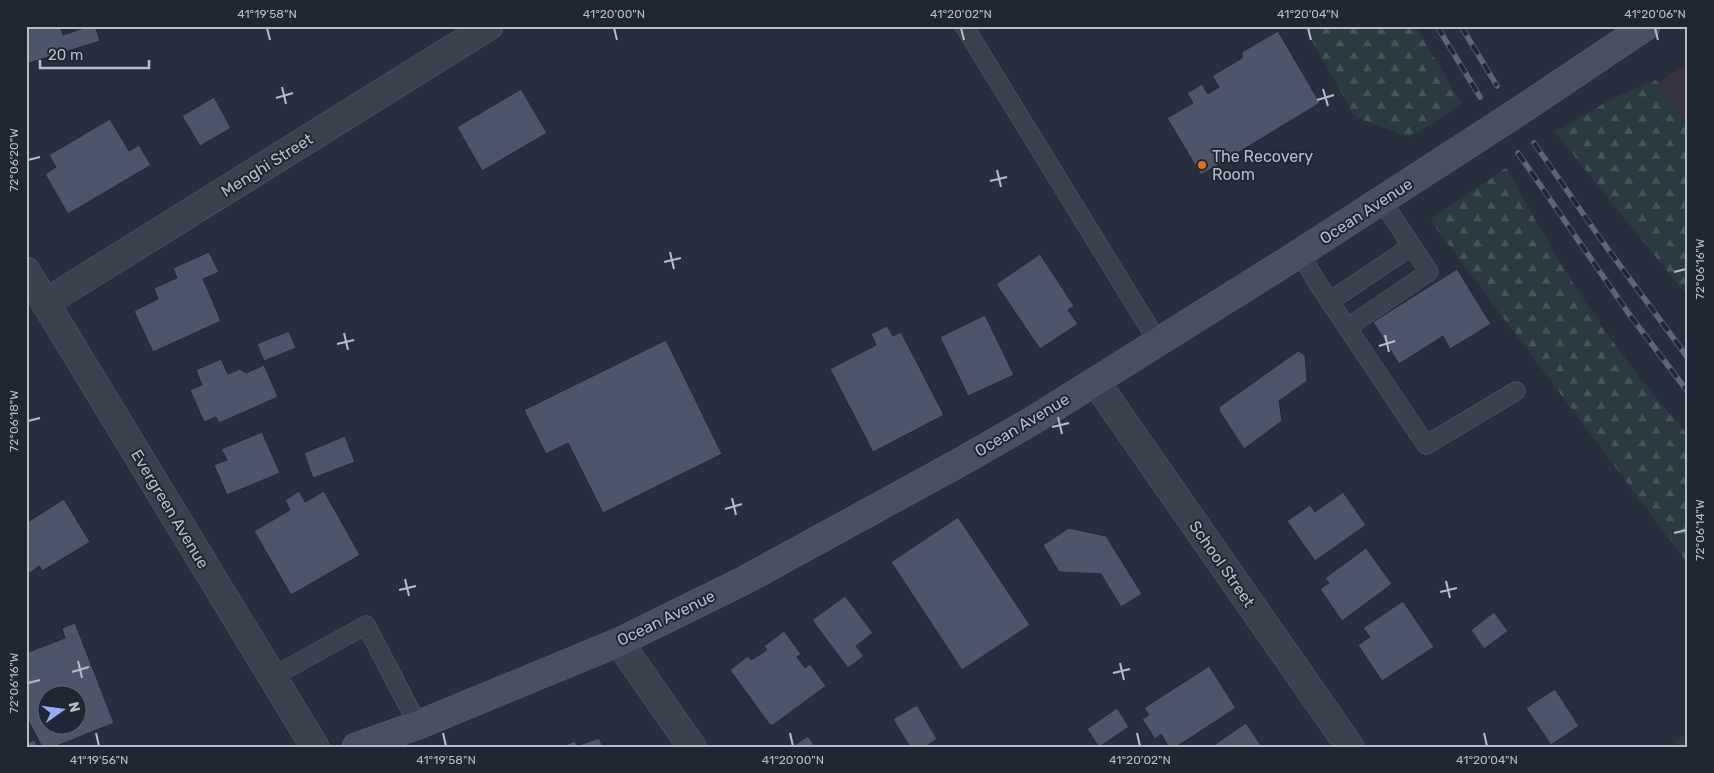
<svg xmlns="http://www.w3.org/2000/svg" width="1714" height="773" font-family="Rubik,sans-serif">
  <defs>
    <pattern id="forest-firs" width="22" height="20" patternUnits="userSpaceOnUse" patternTransform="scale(1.25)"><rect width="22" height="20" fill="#293b40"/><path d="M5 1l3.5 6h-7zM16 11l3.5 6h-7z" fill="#46555a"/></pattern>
  </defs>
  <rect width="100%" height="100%" fill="#272f3f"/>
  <path fill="#363240" d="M 1688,61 L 1688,126 L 1656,80 L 1662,81 Z"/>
  <g fill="url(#forest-firs)">
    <path d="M 1304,26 L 1415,26 L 1462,104 L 1410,137 L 1355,117 Z"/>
    <path d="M 1656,80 L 1688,126 L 1688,297 L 1555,132 L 1613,98 Z"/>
    <path d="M 1506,168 C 1525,201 1543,235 1563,267 C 1600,327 1641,383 1688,435 L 1688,564 L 1430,220 Z"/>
    <path d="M 1688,733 L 1688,747 L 1675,747 L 1675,742 Z"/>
  </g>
  <g fill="#4d5568" stroke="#222836" fill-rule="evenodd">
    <path d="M 26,26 L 60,26 L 63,35 L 90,26 L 95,26 L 100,41 L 26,64 Z"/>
    <path d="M 1278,31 L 1320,103 L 1201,175 L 1167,118 L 1193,103 L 1187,93 L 1202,84 L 1208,94 L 1219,87 L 1212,76 L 1242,58 L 1242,52 Z"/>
    <path d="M 521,89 L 547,133 L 482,171 L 457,127 Z"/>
    <path d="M 214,97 L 231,128 L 200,146 L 182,116 Z"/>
    <path d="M 110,119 L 129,151 L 139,145 L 151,165 L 68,214 L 45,174 L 56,167 L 49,155 Z"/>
    <path d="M 209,252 L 219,272 L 203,279 L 221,321 L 153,352 L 134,311 L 158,299 L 154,288 L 177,278 L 173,268 Z"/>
    <path d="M 1040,254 L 1074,306 L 1068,310 L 1078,324 L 1040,349 L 996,284 Z"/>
    <path d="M 1457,269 L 1491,324 L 1450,349 L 1443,336 L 1399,364 L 1373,322 Z"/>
    <path d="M 985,315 L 1014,375 L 968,396 L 940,337 Z"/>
    <path d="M 887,326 L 893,336 L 901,332 L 944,415 L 873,452 L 830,369 L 876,345 L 871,334 Z"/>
    <path d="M 289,331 L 296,348 L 264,361 L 257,344 Z"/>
    <path d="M 666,340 L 722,454 L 603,513 L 568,443 L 546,454 L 524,410 Z"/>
    <path d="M 1298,351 L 1305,355 L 1307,381 L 1279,401 L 1282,421 L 1244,449 L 1220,412 L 1219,407 Z"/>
    <path d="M 221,359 L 228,374 L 240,369 L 246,373 L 264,365 L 278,397 L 219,423 L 216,417 L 204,422 L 190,390 L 202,385 L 196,370 Z"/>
    <path d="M 262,432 L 280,473 L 227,495 L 214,465 L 227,460 L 221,449 Z"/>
    <path d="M 345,436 L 355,462 L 313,478 L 304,453 Z"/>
    <path d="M 299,491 L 305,502 L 324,491 L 360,555 L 291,595 L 254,531 L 290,510 L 285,500 Z"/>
    <path d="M 1343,492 L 1366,525 L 1315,561 L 1287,521 L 1310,505 L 1315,512 Z"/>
    <path d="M 64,499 L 90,542 L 42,571 L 39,566 L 30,573 L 26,567 L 26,523 Z"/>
    <path d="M 958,517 L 1030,625 L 962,670 L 891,562 Z"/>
    <path d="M 1069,528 L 1106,536 L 1142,594 L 1121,607 L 1101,574 L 1059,572 L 1043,545 Z"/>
    <path d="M 1366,548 L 1392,584 L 1342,621 L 1320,589 L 1329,583 L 1325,578 Z"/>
    <path d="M 845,596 L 873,633 L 856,646 L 864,656 L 848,668 L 812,620 Z"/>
    <path d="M 1403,601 L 1434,647 L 1382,681 L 1358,645 L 1370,637 L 1363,628 Z"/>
    <path d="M 1494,612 L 1508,631 L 1484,649 L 1471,630 Z"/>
    <path d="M 75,623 L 114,723 L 54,747 L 42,747 L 26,716 L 26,653 L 65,638 L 62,628 ZM 48,696 L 78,696 L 78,726 L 48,726 Z"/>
    <path d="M 784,631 L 801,654 L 797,657 L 805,668 L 810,664 L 826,686 L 773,725 L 770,725 L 730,670 L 748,656 L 751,660 L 767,650 L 764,646 Z"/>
    <path d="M 1209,666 L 1236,708 L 1176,747 L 1169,747 L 1161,734 L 1155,739 L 1142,719 L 1149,715 L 1144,708 Z"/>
    <path d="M 1555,689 L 1579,726 L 1551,745 L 1526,708 Z"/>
    <path d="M 917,705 L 937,739 L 925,747 L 910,747 L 893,719 Z"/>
    <path d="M 1117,708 L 1129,727 L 1099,747 L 1087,729 Z"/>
    <path d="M 1246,723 L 1262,747 L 1211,747 Z"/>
    <path d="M 808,736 L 815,747 L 792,747 Z"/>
    <path d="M 599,738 L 603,747 L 560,747 L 575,741 L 577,746 Z"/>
    <path d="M 35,740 L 37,747 L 26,747 L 26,743 Z"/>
  </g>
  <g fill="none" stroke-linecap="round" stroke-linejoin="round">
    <g stroke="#595f6c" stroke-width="19">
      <g id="lane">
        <path d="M 964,26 L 1158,342"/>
        <path d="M 1300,253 L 1318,284 L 1426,445 L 1516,391"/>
        <path d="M 1330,301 L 1412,246"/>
        <path d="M 1348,327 L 1429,272 L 1382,201"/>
        <path d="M 272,677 L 366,625 L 418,725"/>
      </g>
    </g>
    <g stroke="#595f6c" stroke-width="29">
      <g id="street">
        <path d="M 26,271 L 315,747"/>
        <path d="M 45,303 L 489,26"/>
        <path d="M 1095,381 L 1350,747"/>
        <path d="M 619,642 L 692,747"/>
      </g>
    </g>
    <g stroke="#595f6c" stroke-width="29">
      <g id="secondary">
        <path d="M 1530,104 L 1646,26"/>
        <path d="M 356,747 L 418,725 L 619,642 L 743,581 L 964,460 L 1032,421 L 1300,253 L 1484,134"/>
      </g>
    </g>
    <use href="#lane" stroke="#3b414f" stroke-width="18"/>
    <use href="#street" stroke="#3b414f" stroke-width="28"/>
    <use href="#secondary" stroke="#495062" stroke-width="28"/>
    <g stroke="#5d6576" stroke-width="5.5">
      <g id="rail">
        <path d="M 1437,26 L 1480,97"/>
        <path d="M 1461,26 L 1497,86"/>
        <path d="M 1534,143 L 1602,241 L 1688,358"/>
        <path d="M 1518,153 L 1629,314 L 1688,392"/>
      </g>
    </g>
    <use href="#rail" stroke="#1f2634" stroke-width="4" stroke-dasharray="11" stroke-linecap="butt"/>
    <g stroke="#595f6c" stroke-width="29" stroke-linecap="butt">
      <path id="secondary-bridge" d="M 1484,134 L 1530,104"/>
    </g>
    <use href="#secondary-bridge" stroke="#495062" stroke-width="28"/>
  </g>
  <path fill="none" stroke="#b7bcc9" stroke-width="2" d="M 267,28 L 270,40M 614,28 L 617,40M 961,28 L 964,40M 1308,28 L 1311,40M 1655,28 L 1658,40M 282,87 L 286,104M 1323,89 L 1328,106M 276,98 L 293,93M 1317,100 L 1334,95M 28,160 L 40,157M 997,170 L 1001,187M 990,181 L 1007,177M 670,252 L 674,269M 664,262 L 681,258M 1674,272 L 1686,269M 344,333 L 348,350M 1385,335 L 1389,352M 337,344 L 354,340M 1379,346 L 1395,341M 1058,417 L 1062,434M 28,421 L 40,418M 1052,427 L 1069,423M 732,498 L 736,515M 725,509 L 742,504M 1674,533 L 1686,530M 405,579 L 409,596M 1446,581 L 1450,598M 399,590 L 416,586M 1440,592 L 1457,588M 78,661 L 82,678M 1120,663 L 1124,680M 72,672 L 89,667M 1113,673 L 1130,669M 28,683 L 40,680M 96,733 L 99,746M 443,733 L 446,746M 790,733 L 793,746M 1137,733 L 1140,746M 1484,733 L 1487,746"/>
  <circle fill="#e8710a" stroke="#1f2634" stroke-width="2" cx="1202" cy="165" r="5"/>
  <g text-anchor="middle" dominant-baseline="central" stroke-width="4" stroke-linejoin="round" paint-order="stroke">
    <g font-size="16" fill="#b7bcc9" stroke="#1f2634" text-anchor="start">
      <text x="1212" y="156">The Recovery<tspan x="1212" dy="18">Room</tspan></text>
    </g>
    <g font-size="16" fill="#b7bcc9" stroke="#1f2634">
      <text transform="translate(267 165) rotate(-32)">Menghi Street</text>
      <text transform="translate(1366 211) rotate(-33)">Ocean Avenue</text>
      <text transform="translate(1022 425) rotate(-31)">Ocean Avenue</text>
      <text transform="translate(170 509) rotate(59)">Evergreen Avenue</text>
      <text transform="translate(1222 564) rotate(55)">School Street</text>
      <text transform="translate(666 618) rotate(-26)">Ocean Avenue</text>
    </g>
  </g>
  <rect width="1714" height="773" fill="none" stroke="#1f2634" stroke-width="55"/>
  <g transform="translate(62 710) rotate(76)"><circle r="24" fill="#1f2634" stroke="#5c6270"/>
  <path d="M0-4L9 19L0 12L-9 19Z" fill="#93aff3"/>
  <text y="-8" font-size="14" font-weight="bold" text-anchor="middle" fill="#b7bcc9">N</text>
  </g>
  <path d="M40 60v8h109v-8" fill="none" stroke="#b7bcc9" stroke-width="2.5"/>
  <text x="48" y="60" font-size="15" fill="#b7bcc9" stroke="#1f2634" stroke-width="4" paint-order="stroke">20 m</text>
  <rect x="28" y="28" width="1658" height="718" fill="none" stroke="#b7bcc9" stroke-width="2"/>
  <g font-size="12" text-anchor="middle" fill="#b7bcc9">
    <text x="267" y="18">41°19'58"N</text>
    <text x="614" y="18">41°20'00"N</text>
    <text x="961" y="18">41°20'02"N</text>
    <text x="1308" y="18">41°20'04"N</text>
    <text x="1655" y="18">41°20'06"N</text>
    <text transform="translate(14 160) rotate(-90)" y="4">72°06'20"W</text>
    <text transform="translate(1700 269) rotate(-90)" y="4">72°06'16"W</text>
    <text transform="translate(14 421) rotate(-90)" y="4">72°06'18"W</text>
    <text transform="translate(1700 530) rotate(-90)" y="4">72°06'14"W</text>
    <text transform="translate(14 683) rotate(-90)" y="4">72°06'16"W</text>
    <text x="99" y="764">41°19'56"N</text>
    <text x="446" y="764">41°19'58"N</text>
    <text x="793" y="764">41°20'00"N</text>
    <text x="1140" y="764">41°20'02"N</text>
    <text x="1487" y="764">41°20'04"N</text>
  </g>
</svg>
